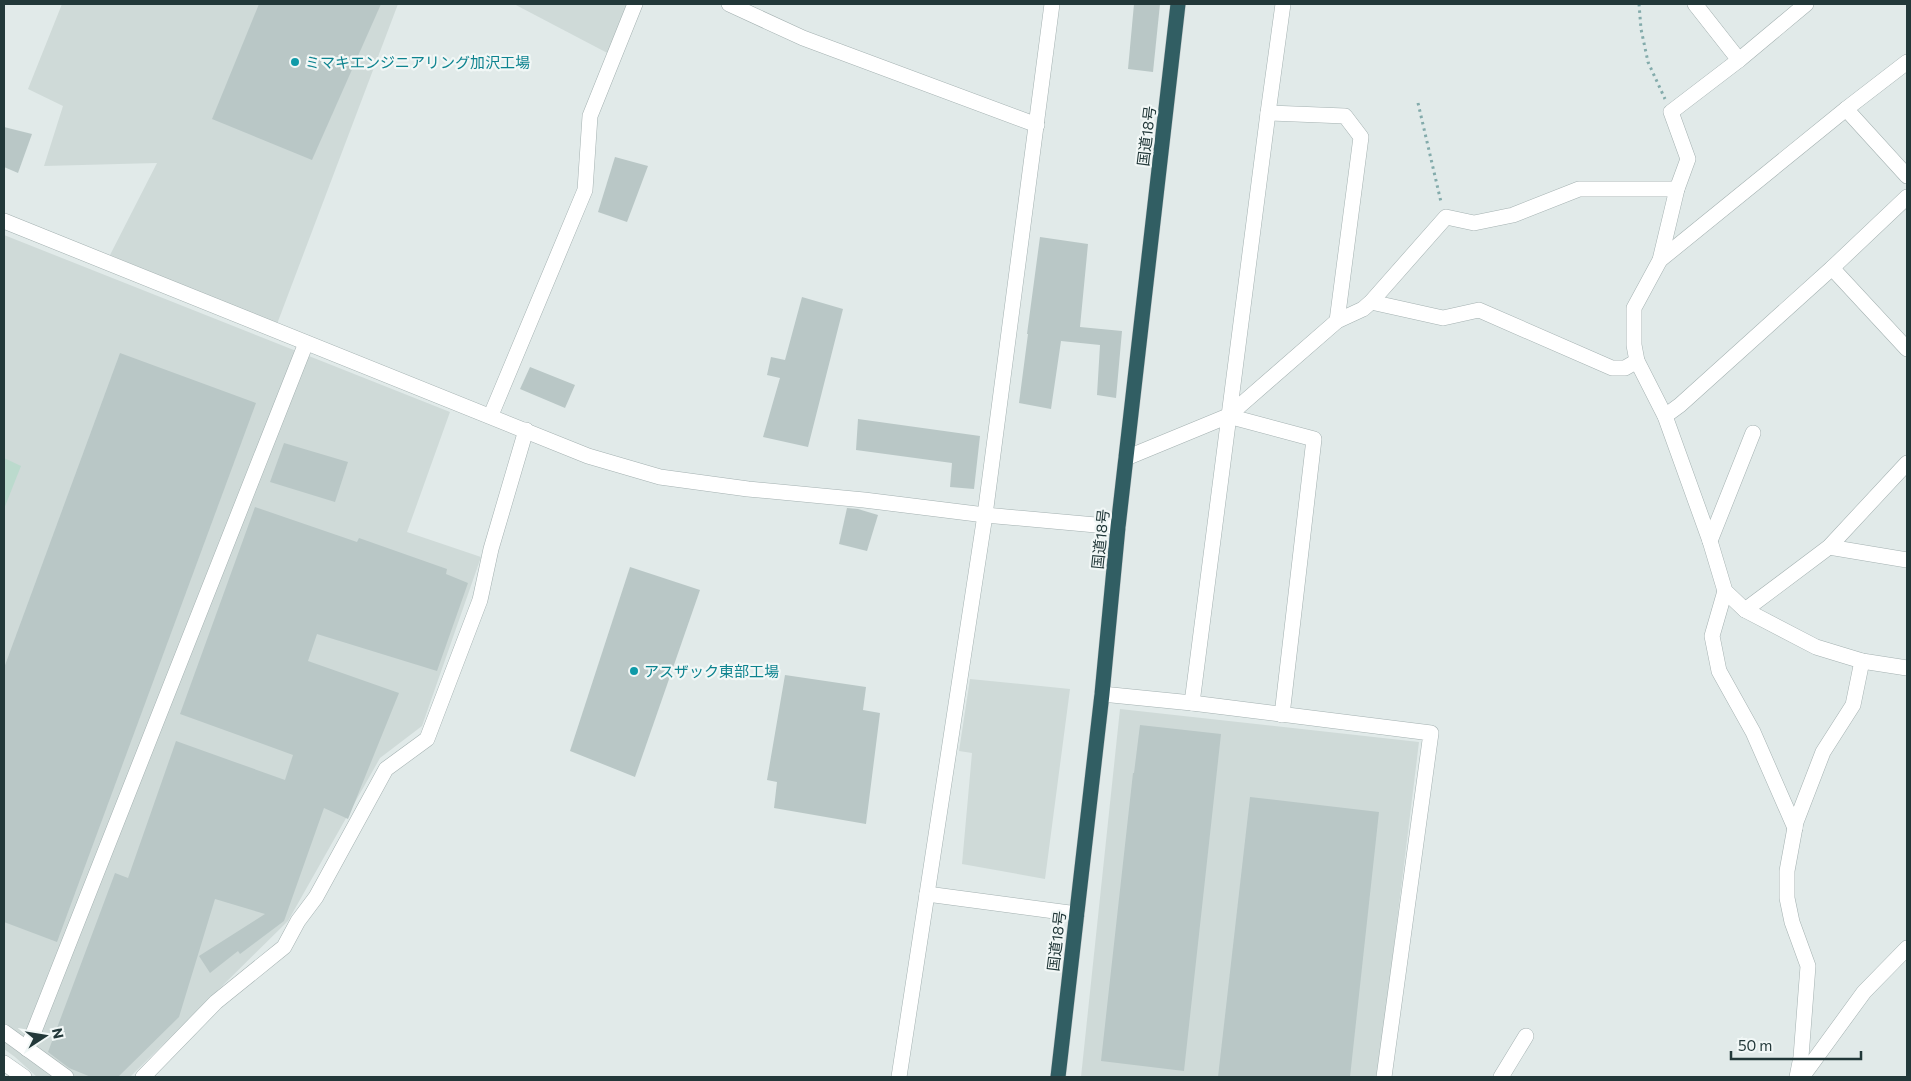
<svg xmlns="http://www.w3.org/2000/svg" width="1911" height="1081" font-family="Commissioner,'Noto Sans JP',sans-serif">
  <rect width="100%" height="100%" fill="#e1eae9"/>
  <g fill="#cfdad8">
    <path d="M 62,4 L 398,4 L 277,324 L 110,255 L 157,163 L 44,166 L 63,106 L 28,89 Z"/>
    <path d="M 514,4 L 633,4 L 615,57 Z"/>
    <path d="M 4,235 L 450,412 L 407,532 L 481,557 L 422,726 L 380,758 L 288,921 L 130,1077 L 37,1077 L 15,1057 L 4,1049 Z"/>
    <path d="M 970,679 L 1070,689 L 1045,879 L 962,864 L 972,753 L 959,751 Z"/>
    <path d="M 1120,709 L 1419,742 L 1378,1077 L 1081,1077 Z"/>
  </g>
  <path fill="#bbdacd" d="M 4,458 L 21,466 L 4,509 Z"/>
  <g fill="#b9c7c6">
    <path d="M 259,4 L 381,4 L 312,160 L 212,119 Z"/>
    <path d="M 1134,4 L 1160,4 L 1153,72 L 1128,69 Z"/>
    <path d="M 4,127 L 32,134 L 18,173 L 4,167 Z"/>
    <path d="M 615,157 L 648,166 L 627,222 L 598,212 Z"/>
    <path d="M 1040,237 L 1088,244 L 1080,327 L 1122,331 L 1116,398 L 1097,395 L 1100,345 L 1061,341 L 1051,409 L 1019,403 L 1028,334 L 1027,334 Z"/>
    <path d="M 802,297 L 843,309 L 808,447 L 763,437 L 780,378 L 767,375 L 771,357 L 785,360 Z"/>
    <path d="M 120,353 L 256,403 L 57,942 L 4,922 L 4,668 Z"/>
    <path d="M 530,367 L 575,385 L 565,408 L 520,389 Z"/>
    <path d="M 858,419 L 980,436 L 974,489 L 950,487 L 952,463 L 856,450 Z"/>
    <path d="M 284,443 L 348,462 L 335,502 L 270,482 Z"/>
    <path d="M 255,507 L 357,542 L 359,538 L 447,569 L 446,574 L 468,583 L 437,671 L 317,634 L 308,661 L 399,693 L 348,819 L 324,808 L 284,921 L 240,954 L 238,951 L 210,973 L 199,956 L 265,914 L 215,899 L 179,1017 L 118,1077 L 91,1077 L 69,1068 L 48,1052 L 115,873 L 128,878 L 176,741 L 285,780 L 293,755 L 180,714 Z"/>
    <path d="M 847,508 L 858,509 L 878,515 L 867,551 L 839,544 Z"/>
    <path d="M 630,567 L 700,590 L 635,777 L 570,751 Z"/>
    <path d="M 785,675 L 866,687 L 863,710 L 880,713 L 866,824 L 774,808 L 777,782 L 767,780 Z"/>
    <path d="M 1140,725 L 1221,734 L 1184,1071 L 1101,1061 L 1133,773 L 1134,773 Z"/>
    <path d="M 1250,797 L 1379,812 L 1350,1077 L 1218,1077 Z"/>
  </g>
  <g fill="none" stroke-linecap="round" stroke-linejoin="round">
    <g stroke="#a4b1b1" stroke-width="16">
      <g id="minor">
        <path d="M 729,4 L 803,38 L 1037,125"/>
        <path d="M 1695,4 L 1739,60"/>
        <path d="M 1806,4 L 1739,60 L 1671,112 L 1688,159 L 1677,189 L 1660,260 L 1634,308 L 1634,345 L 1637,361 L 1665,416 L 1710,541 L 1725,591 L 1745,610 L 1816,647 L 1862,661 L 1907,668"/>
        <path d="M 1846,109 L 1907,176"/>
        <path d="M 1268,113 L 1345,116 L 1361,137 L 1337,321"/>
        <path d="M 4,221 L 588,456 L 660,477 L 748,489 L 864,500 L 985,515 L 1118,527"/>
        <path d="M 1660,260 L 1846,109 L 1907,62"/>
        <path d="M 1832,268 L 1907,349"/>
        <path d="M 1371,302 L 1443,318 L 1479,310 L 1612,368 L 1625,368 L 1637,361"/>
        <path d="M 491,415 L 585,190 L 590,116 L 635,4"/>
        <path d="M 1228,416 L 1314,439 L 1282,715"/>
        <path d="M 1665,416 L 1680,405 L 1832,268 L 1907,197"/>
        <path d="M 1126,458 L 1228,416 L 1337,321 L 1363,309 L 1371,302 L 1446,217 L 1474,223 L 1513,215 L 1579,189 L 1677,189"/>
        <path d="M 1710,541 L 1753,433"/>
        <path d="M 1829,547 L 1907,560"/>
        <path d="M 1725,591 L 1712,636 L 1719,671 L 1753,732 L 1795,828"/>
        <path d="M 1745,610 L 1829,547 L 1907,463"/>
        <path d="M 1102,694 L 1192,703 L 1431,733 L 1384,1077"/>
        <path d="M 1192,703 L 1268,113 L 1283,4"/>
        <path d="M 927,894 L 1077,914"/>
        <path d="M 4,1032 L 66,1077"/>
        <path d="M 27,1049 L 306,343"/>
        <path d="M 4,1063 L 24,1077"/>
        <path d="M 143,1077 L 216,1002 L 284,947 L 298,921 L 316,897 L 386,769 L 427,739 L 480,600 L 491,549 L 526,430"/>
        <path d="M 899,1077 L 985,515 L 1052,4"/>
        <path d="M 1501,1077 L 1526,1036"/>
        <path d="M 1797,1077 L 1801,1057 L 1808,966 L 1792,922 L 1787,898 L 1787,871 L 1796,822 L 1823,752 L 1853,705 L 1862,661"/>
        <path d="M 1802,1077 L 1864,992 L 1907,948"/>
      </g>
    </g>
    <g stroke="#c1c7c8" stroke-width="16">
      <path id="highway" d="M 1058,1077 L 1102,694 L 1118,527 L 1178,4"/>
    </g>
    <g stroke="#83abab" stroke-width="3" stroke-dasharray="2.5 4" stroke-linecap="butt">
      <path d="M 1639,4 L 1641,29 L 1648,62 L 1665,99"/>
      <path d="M 1418,103 L 1441,202"/>
    </g>
    <use href="#minor" stroke="#fff" stroke-width="15"/>
    <use href="#highway" stroke="#315e63" stroke-width="15"/>
  </g>
  <g fill="#0f9aa8" stroke="#f1f7f6" stroke-width="2">
    <circle cx="295" cy="62" r="5"/>
    <circle cx="634" cy="671" r="5"/>
  </g>
  <g text-anchor="middle" dominant-baseline="central" stroke-width="4.5" stroke-linejoin="round" paint-order="stroke">
    <g font-size="15" fill="#0d838f" stroke="#f1f7f6" text-anchor="start">
      <text x="305" y="62">ミマキエンジニアリング加沢工場</text>
      <text x="644" y="671">アスザック東部工場</text>
    </g>
    <g font-size="15" fill="#223839" stroke="#f1f7f6">
      <text transform="translate(1146 136) rotate(-83)">国道18号</text>
      <text transform="translate(1100 539) rotate(-84)">国道18号</text>
      <text transform="translate(1056 941) rotate(-83)">国道18号</text>
    </g>
  </g>
  <rect width="1911" height="1081" fill="none" stroke="#223839" stroke-width="10"/>
  <g transform="translate(45 1036) rotate(78)" stroke="#f1f7f6" stroke-width="4" paint-order="stroke">
  <path d="M0-4L9 19L0 12L-9 19Z" fill="#223839"/>
  <text y="-8" font-size="14" font-weight="bold" text-anchor="middle" fill="#223839">N</text>
  </g>
  <path d="M1731 1051v8h130v-8" fill="none" stroke="#223839" stroke-width="2.5"/>
  <text x="1738" y="1051" font-size="15" fill="#223839" stroke="#f1f7f6" stroke-width="4" paint-order="stroke">50 m</text>
</svg>
